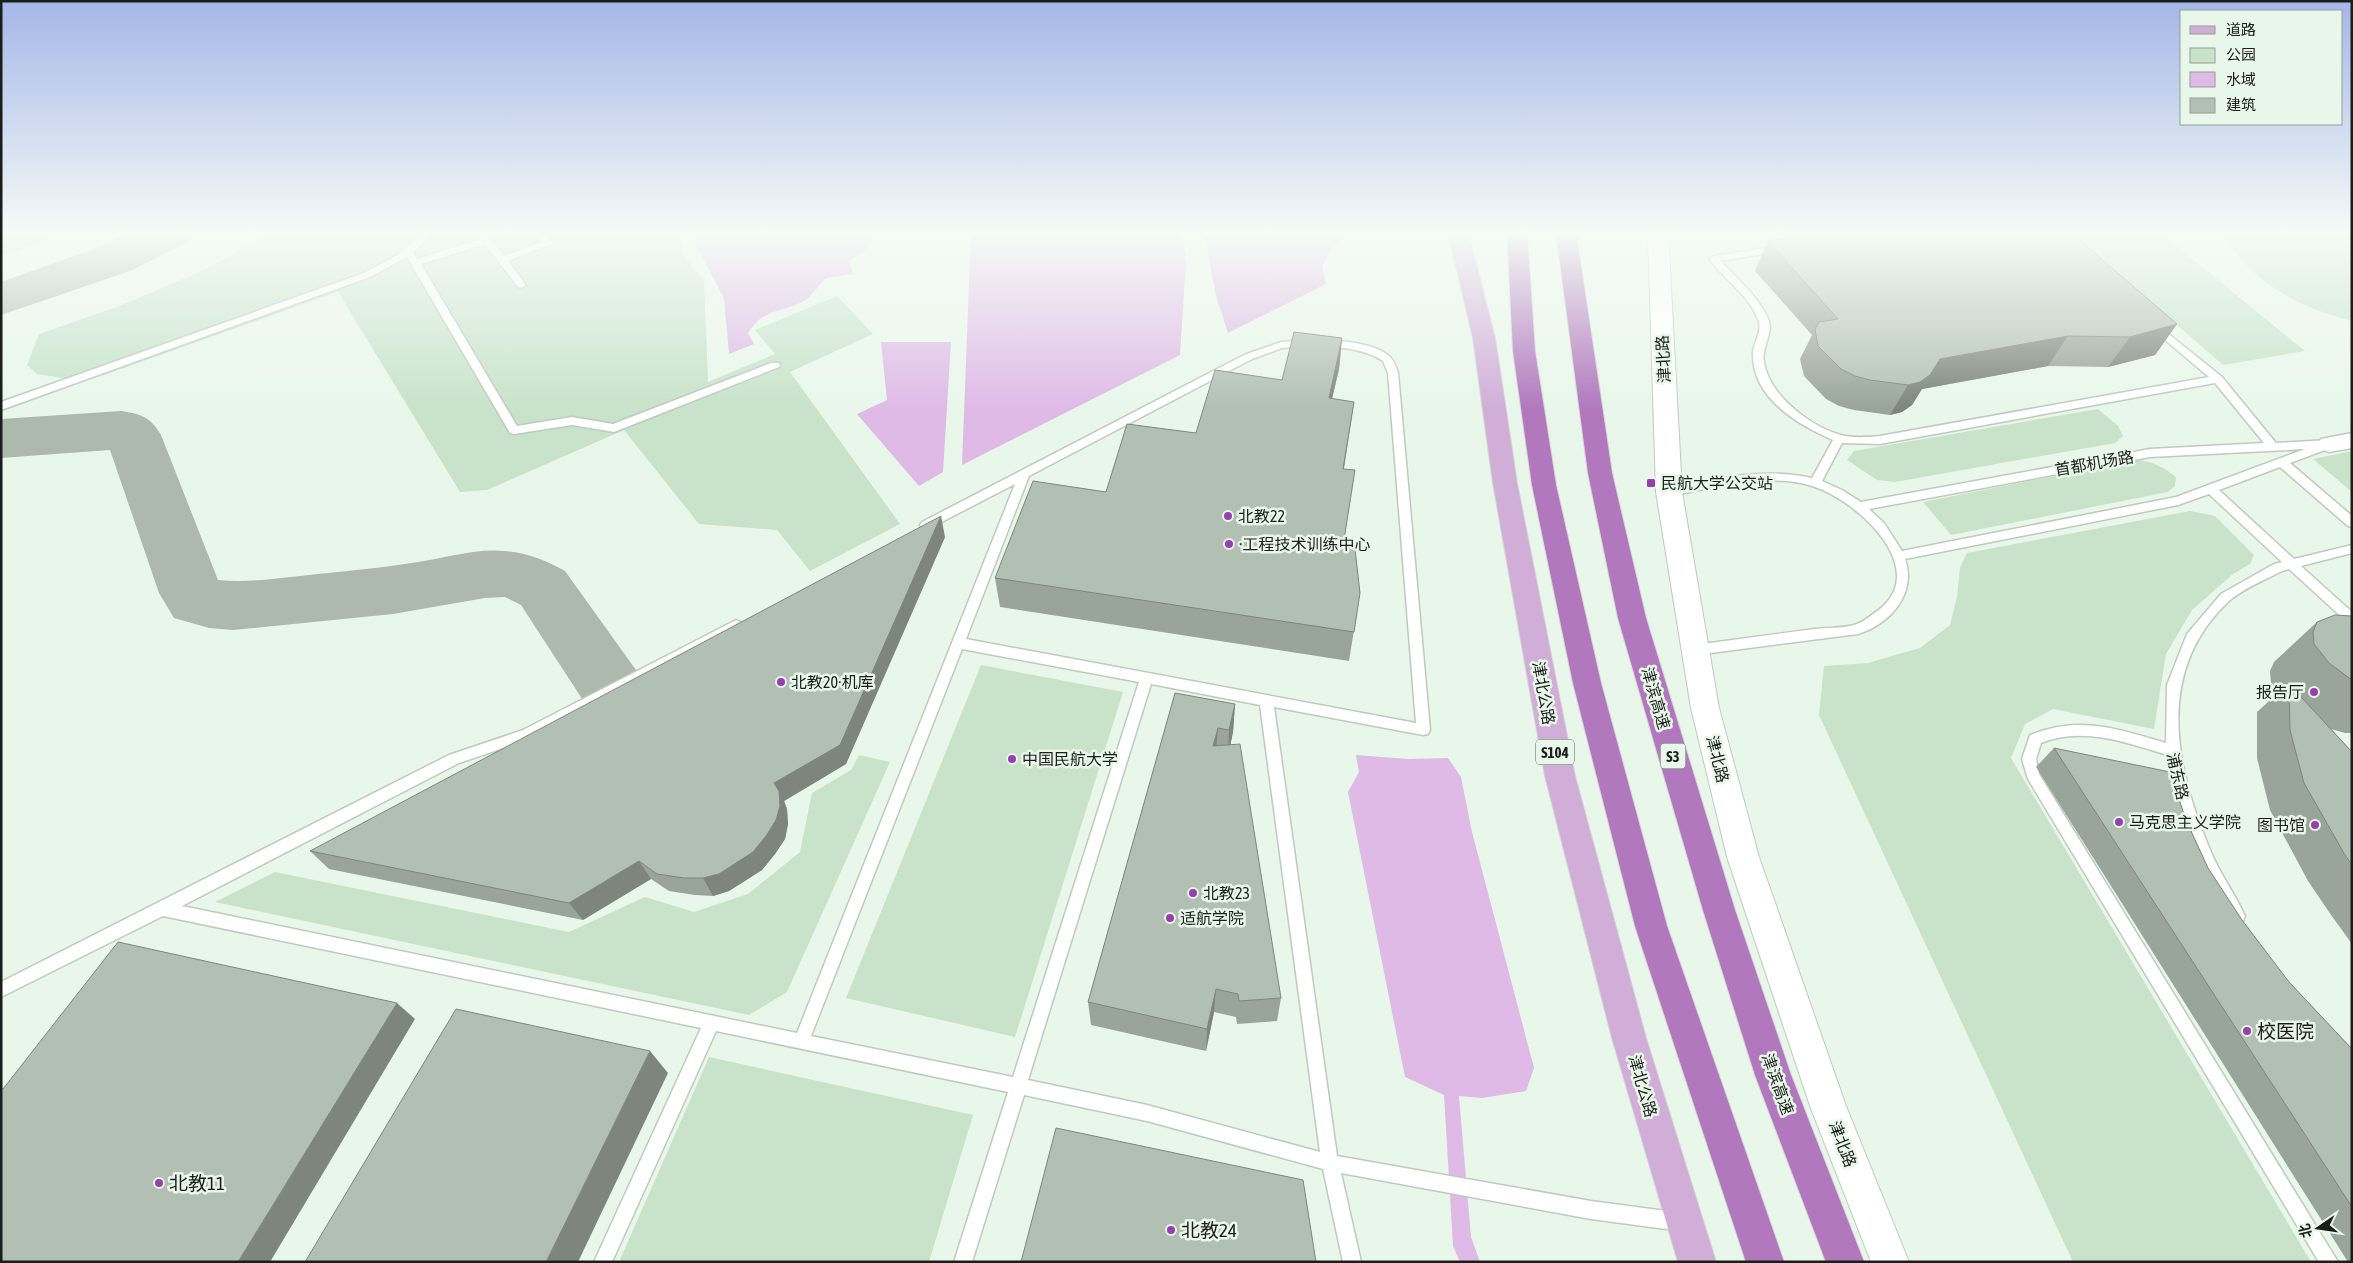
<svg xmlns="http://www.w3.org/2000/svg" width="2353" height="1263" font-family="'Asap Condensed','Noto Sans SC',sans-serif">
  <rect width="100%" height="100%" fill="#e9f7ea"/>
  <g fill="#c8e3ca">
    <path d="M 1,232 L 69,232 L 1,256 Z"/>
    <path d="M 274,232 L 678,232 L 684,257 L 704,280 L 708,382 L 775,354 L 755,330 L 837,296 L 873,334 L 790,372 L 900,524 L 810,571 L 777,530 L 699,524 L 624,430 L 487,490 L 460,492 L 338,292 L 104,375 L 62,378 L 37,374 L 27,365 L 39,334 L 117,307 L 204,270 Z"/>
    <path d="M 2070,232 L 2159,232 L 2305,351 L 2223,365 Z"/>
    <path d="M 2224,232 L 2352,232 L 2352,321 C 2307,309 2268,292 2238,255 C 2232,249 2226,241 2224,232 Z"/>
    <path d="M 2098,409 L 2118,426 L 2123,436 L 2115,443 L 1895,482 L 1877,480 L 1847,460 L 1854,451 Z"/>
    <path d="M 2352,451 L 2352,492 L 2313,459 Z"/>
    <path d="M 2136,460 C 2153,461 2163,467 2176,477 L 2175,486 L 2168,492 L 1951,535 L 1923,502 Z"/>
    <path d="M 2190,511 L 2215,516 L 2254,555 L 2250,564 L 2233,574 L 2192,610 L 2166,654 L 2154,729 L 2053,709 L 2025,724 L 2011,758 L 2311,1262 L 2073,1262 L 1819,715 L 1824,666 L 1868,663 L 1920,648 L 1950,625 L 1957,597 L 1960,568 L 1967,553 Z"/>
    <path d="M 981,665 L 1123,692 L 1015,1037 L 846,998 Z"/>
    <path d="M 859,755 L 890,762 L 787,992 L 749,1015 L 215,902 L 275,872 L 569,932 L 645,897 L 694,912 L 748,894 L 800,852 L 812,793 L 851,770 Z"/>
    <path d="M 709,1057 L 973,1115 L 929,1262 L 619,1262 Z"/>
  </g>
  <g fill="#dfbae7">
    <path d="M 694,232 L 882,232 L 874,238 L 864,251 L 849,261 L 853,274 L 826,278 C 819,285 812,296 804,301 C 782,313 763,308 748,333 L 754,344 L 729,354 L 724,298 L 697,247 Z"/>
    <path d="M 971,232 L 1182,232 L 1186,261 L 1180,355 L 962,465 Z"/>
    <path d="M 1204,232 L 1371,232 L 1371,234 C 1340,235 1336,240 1322,267 L 1326,284 L 1228,333 L 1216,296 Z"/>
    <path d="M 881,342 L 951,342 L 943,472 L 919,486 L 857,414 L 887,400 Z"/>
    <path d="M 1356,755 L 1408,759 L 1448,758 L 1461,777 L 1472,832 L 1534,1068 L 1526,1091 L 1482,1098 L 1459,1096 L 1471,1237 L 1480,1262 L 1460,1262 L 1453,1246 L 1444,1095 L 1405,1077 L 1348,792 L 1359,772 Z"/>
  </g>
  <g fill="none" stroke-linecap="round" stroke-linejoin="round">
    <g fill="#aeb9ae" fill-rule="evenodd">
      <path d="M 131,232 L 195,232 L 188,242 L 130,271 L 1,315 L 1,282 L 94,249 Z"/>
      <path d="M 121,411 C 142,414 150,417 161,435 L 218,580 C 248,583 279,578 309,575 C 345,571 382,568 418,562 C 445,558 477,548 505,551 C 525,552 548,561 565,571 L 636,670 L 646,689 L 636,708 L 612,716 L 588,708 L 521,605 L 505,597 L 485,598 L 393,614 L 233,630 L 209,628 L 174,618 L 159,593 L 110,450 L 1,458 L 1,419 Z"/>
    </g>
    <g stroke="#bdcabe" stroke-width="3">
      <g id="service">
        <path d="M 424,232 L 433,232 L 413,253 L 417,259 L 487,237 L 490,238 L 504,256 L 542,242 L 535,232 L 544,232 L 553,243 L 508,261 L 526,285 L 521,288 L 518,287 L 485,244 L 421,264 L 517,426 L 572,417 L 613,424 L 771,363 L 779,363 L 780,365 L 779,367 L 614,432 L 572,425 L 514,434 L 510,433 L 407,257 L 370,277 L 1,410 L 1,402 L 364,273 L 398,255 Z"/>
        <path d="M 1772,232 L 1782,232 L 1793,245 L 1793,249 L 1787,249 Z"/>
        <path d="M 1778,246 L 1783,249 L 1781,251 L 1721,261 C 1737,279 1760,298 1769,321 C 1773,335 1761,348 1764,362 C 1769,396 1813,429 1845,436 C 1857,438 1869,437 1880,436 L 2209,377 L 2151,328 L 2151,324 L 2155,323 L 2222,377 L 2276,443 L 2329,440 L 2335,444 L 2333,447 L 2290,463 L 2352,516 L 2352,527 L 2348,526 L 2280,467 L 2219,490 L 2294,559 L 2352,545 L 2352,553 L 2301,566 L 2352,612 L 2352,625 L 2348,623 L 2289,569 L 2282,571 C 2267,579 2242,589 2229,601 C 2154,671 2175,768 2211,852 C 2220,874 2235,894 2245,916 L 2243,921 L 2238,923 L 2233,921 L 2198,857 L 2176,797 L 2168,755 C 2127,743 2083,726 2041,743 L 2036,759 L 2039,774 L 2338,1262 L 2319,1262 L 2028,779 L 2022,759 L 2030,735 C 2081,715 2116,729 2166,743 L 2167,685 L 2187,634 L 2221,594 L 2274,564 L 2282,562 L 2209,494 L 2178,505 L 1905,559 C 1917,594 1890,624 1858,634 L 1695,655 L 1691,654 L 1689,650 L 1691,646 L 1695,645 C 1735,640 1775,634 1815,629 C 1829,627 1844,629 1857,624 C 1862,622 1868,618 1873,614 C 1937,573 1858,500 1812,486 C 1766,472 1714,488 1669,496 L 1663,492 L 1669,488 C 1716,479 1764,467 1812,478 L 1833,440 C 1798,425 1753,398 1753,355 C 1752,344 1762,334 1759,322 C 1751,297 1724,279 1709,259 L 1714,256 ZM 2215,383 L 2264,443 L 2150,449 L 1861,502 L 1842,490 L 1822,481 L 1842,443 L 1880,444 ZM 2305,449 L 2176,497 L 1902,551 L 1884,523 L 1869,509 L 2150,457 Z"/>
        <path d="M 1304,340 C 1327,340 1371,340 1389,356 C 1394,360 1396,367 1398,373 L 1430,730 L 1428,734 L 1423,735 L 1274,707 L 1337,1156 L 1591,1201 L 1666,1211 L 1672,1214 L 1675,1220 L 1672,1226 L 1666,1229 L 1591,1219 L 1341,1173 L 1361,1262 L 1343,1262 L 1323,1169 L 1147,1121 L 1024,1095 L 972,1262 L 954,1262 L 1008,1092 L 716,1031 L 612,1262 L 594,1262 L 701,1028 L 163,916 L 1,997 L 1,982 L 449,755 L 523,730 L 736,620 L 740,622 L 742,625 L 740,628 L 533,738 L 459,763 L 182,906 L 797,1033 L 1015,484 L 930,528 L 922,528 L 920,525 L 922,522 L 1244,355 L 1281,342 ZM 1304,346 C 1330,347 1361,346 1383,361 L 1388,373 L 1416,723 L 966,639 L 1029,476 L 1252,359 L 1282,348 ZM 962,649 L 1139,682 L 1013,1077 L 811,1036 ZM 1151,684 L 1260,705 L 1320,1152 L 1147,1105 L 1028,1080 Z"/>
      </g>
    </g>
    <g stroke="#bdcabe" stroke-width="3">
      <path id="minor" d="M 2352,433 L 2352,448 L 2329,452 L 2321,449 L 2318,444 L 2321,439 Z"/>
    </g>
    <g stroke="#bdcabe" stroke-width="2">
      <path id="tertiary" d="M 1648,232 L 1668,232 L 1682,492 L 1719,708 L 1759,857 L 1846,1106 L 1909,1262 L 1871,1262 L 1810,1106 L 1727,857 L 1691,708 L 1656,492 Z"/>
    </g>
    <g stroke="#d6d6d6" stroke-width="2">
      <path id="primary" d="M 1448,232 L 1468,232 L 1495,338 L 1517,483 L 1575,776 L 1646,1038 L 1716,1262 L 1678,1262 L 1612,1038 L 1545,776 L 1493,483 L 1473,338 Z"/>
    </g>
    <g stroke="#d6d6d6" stroke-width="2">
      <g id="motorway">
        <path d="M 1507,232 L 1527,232 L 1535,351 L 1556,485 L 1601,683 L 1667,926 L 1784,1262 L 1746,1262 L 1635,926 L 1573,683 L 1532,485 L 1513,351 Z"/>
        <path d="M 1556,232 L 1576,232 L 1612,473 L 1646,618 L 1735,910 L 1791,1075 L 1864,1262 L 1826,1262 L 1755,1075 L 1703,910 L 1618,618 L 1588,473 Z"/>
      </g>
    </g>
    <use href="#service" fill="#fff" fill-rule="evenodd"/>
    <use href="#minor" fill="#fff" fill-rule="evenodd"/>
    <use href="#tertiary" fill="#fff" fill-rule="evenodd"/>
    <use href="#primary" fill="#d0aed8" fill-rule="evenodd"/>
    <use href="#motorway" fill="#b178be" fill-rule="evenodd"/>
  </g>
  <g fill="#99a59a">
    <path d="M 1768,241 L 2177,324 L 2155,355 L 2108,367 L 2048,366 L 1922,389 L 1912,405 L 1902,412 L 1890,415 L 1854,410 L 1839,406 L 1826,399 L 1804,376 L 1800,359 L 1812,335 L 1755,271 Z"/>
    <path d="M 1342,338 L 1339,369 L 1332,399 L 1354,402 L 1344,469 L 1343,546 L 1360,593 L 1349,661 L 1000,607 L 995,578 L 1106,492 L 1196,433 L 1282,380 Z"/>
    <path d="M 945,537 L 846,764 L 784,801 L 787,809 L 788,824 L 785,839 L 775,854 L 762,870 L 729,891 L 713,896 L 695,895 L 669,891 L 651,879 L 583,920 L 329,869 L 310,851 Z"/>
    <path d="M 2352,616 L 2352,733 L 2345,733 L 2331,729 L 2352,752 L 2352,944 L 2329,912 L 2308,881 L 2270,810 L 2257,758 L 2257,712 L 2278,693 L 2271,683 L 2270,671 L 2274,662 L 2317,622 Z"/>
    <path d="M 1175,693 L 1235,704 L 1233,732 L 1230,745 L 1281,998 L 1277,1021 L 1237,1024 L 1236,1017 L 1214,1012 L 1206,1051 L 1091,1025 L 1088,1002 Z"/>
    <path d="M 2054,748 L 2186,820 L 2208,868 L 2242,920 L 2289,982 L 2352,1049 L 2352,1262 L 2348,1262 L 2036,767 Z"/>
  </g>
  <g fill="#7d867d">
    <path d="M 2177,324 L 2155,355 L 2108,367 L 2130,337 Z"/>
    <path d="M 2068,336 L 2048,366 L 1922,389 L 1912,405 L 1902,412 L 1890,415 L 1908,385 L 1940,359 Z"/>
    <path d="M 1342,338 L 1339,369 L 1325,428 L 1329,398 Z"/>
    <path d="M 941,516 L 945,537 L 846,764 L 784,801 L 787,809 L 788,824 L 785,839 L 775,854 L 762,870 L 729,891 L 713,896 L 703,878 L 774,783 Z"/>
    <path d="M 1235,704 L 1233,732 L 1228,757 L 1229,730 Z"/>
    <path d="M 1218,728 L 1216,755 L 1213,746 Z"/>
    <path d="M 639,861 L 651,879 L 583,920 L 569,903 Z"/>
    <path d="M 1216,989 L 1214,1012 L 1206,1051 L 1207,1029 Z"/>
    <path d="M 397,1003 L 415,1019 L 270,1262 L 238,1262 Z"/>
    <path d="M 650,1051 L 668,1073 L 578,1262 L 546,1262 Z"/>
  </g>
  <g fill="#b2c0b3" stroke="#7d867d">
    <path d="M 1820,232 L 2070,232 L 2177,324 L 2130,337 L 2068,336 L 1940,359 L 1930,375 L 1920,382 L 1908,385 L 1870,380 L 1855,376 L 1841,369 L 1818,346 L 1815,329 L 1819,322 L 1838,319 L 1768,241 Z"/>
    <path d="M 1294,332 L 1342,338 L 1329,398 L 1354,402 L 1343,469 L 1355,470 L 1343,546 L 1355,549 L 1360,593 L 1354,632 L 995,578 L 1033,481 L 1106,492 L 1127,424 L 1196,433 L 1215,370 L 1282,380 Z"/>
    <path d="M 941,516 L 840,745 L 774,783 L 779,791 L 780,806 L 776,820 L 766,836 L 753,852 L 719,874 L 703,878 L 684,878 L 657,874 L 639,861 L 569,903 L 310,851 Z"/>
    <path d="M 2335,615 L 2352,616 L 2352,680 L 2329,663 L 2314,644 L 2313,632 L 2317,622 Z"/>
    <path d="M 2289,684 L 2352,752 L 2352,865 L 2345,855 L 2304,783 L 2290,730 Z"/>
    <path d="M 1175,693 L 1235,704 L 1229,730 L 1218,728 L 1213,746 L 1240,744 L 1281,998 L 1239,1001 L 1238,994 L 1216,989 L 1207,1029 L 1088,1002 Z"/>
    <path d="M 2054,748 L 2170,772 L 2186,820 L 2208,868 L 2242,920 L 2289,982 L 2352,1049 L 2352,1207 Z"/>
    <path d="M 118,942 L 397,1003 L 238,1262 L 1,1262 L 1,1089 L 3,1089 Z"/>
    <path d="M 456,1009 L 650,1051 L 546,1262 L 305,1262 Z"/>
    <path d="M 1056,1128 L 1303,1180 L 1316,1262 L 1021,1262 Z"/>
  </g>
  <linearGradient id="sky" x2="0" y2="1"><stop stop-color="#a4b6e8"/><stop offset="0.57" stop-color="#f5fbf6"/><stop offset="1" stop-color="#f5fbf6" stop-opacity="0"/></linearGradient>
  <rect width="2353" height="409" fill="url(#sky)"/>
  <g fill="#973fac" stroke="#e9f7ea" stroke-width="2">
    <rect x="1646" y="478" width="10" height="10" rx="2.5"/>
    <circle cx="1228" cy="516" r="5"/>
    <circle cx="1229" cy="544" r="5"/>
    <circle cx="781" cy="682" r="5"/>
    <circle cx="2314" cy="692" r="5"/>
    <circle cx="1012" cy="759" r="5"/>
    <circle cx="2119" cy="822" r="5"/>
    <circle cx="2315" cy="825" r="5"/>
    <circle cx="1193" cy="893" r="5"/>
    <circle cx="1170" cy="918" r="5"/>
    <circle cx="2247" cy="1031" r="5"/>
    <circle cx="159" cy="1183" r="5"/>
    <circle cx="1171" cy="1230" r="5"/>
  </g>
  <g text-anchor="middle" dominant-baseline="central" stroke-width="5" stroke-linejoin="round" paint-order="stroke">
    <g fill="#e9f7ea" stroke="#575f58" stroke-width="1">
      <rect x="1536" y="739.5" width="38" height="25" rx="4"/>
      <rect x="1660.5" y="743.5" width="25" height="25" rx="4"/>
    </g>
    <g font-size="15" font-weight="bold" fill="#191e1a">
      <text x="1555" y="752">S104</text>
      <text x="1673" y="756">S3</text>
    </g>
    <g font-size="16" fill="#191e1a" stroke="#e9f7ea">
      <text transform="translate(1663 359) rotate(-93)">津北路</text>
      <text transform="translate(2094 463) rotate(-10)">首都机场路</text>
      <text transform="translate(1544 693) rotate(80)">津北公路</text>
      <text transform="translate(1656 698) rotate(74)">津滨高速</text>
      <text transform="translate(1718 759) rotate(76)">津北路</text>
      <text transform="translate(2178 776) rotate(77)">浦东路</text>
      <text transform="translate(1778 1084) rotate(70)">津滨高速</text>
      <text transform="translate(1643 1086) rotate(74)">津北公路</text>
      <text transform="translate(1843 1144) rotate(69)">津北路</text>
    </g>
    <g font-size="16" fill="#191e1a" stroke="#e9f7ea" text-anchor="start">
      <text x="1661" y="483">民航大学公交站</text>
      <text x="1238" y="516">北教22</text>
      <text x="1239" y="544">·工程技术训练中心</text>
      <text x="791" y="682">北教20·机库</text>
      <text x="2304" y="692" text-anchor="end">报告厅</text>
      <text x="1022" y="759">中国民航大学</text>
      <text x="2129" y="822">马克思主义学院</text>
      <text x="2305" y="825" text-anchor="end">图书馆</text>
      <text x="1203" y="893">北教23</text>
      <text x="1180" y="918">适航学院</text>
    </g>
    <g font-size="19" fill="#191e1a" stroke="#e9f7ea" text-anchor="start">
      <text x="2257" y="1031">校医院</text>
      <text x="169" y="1183">北教11</text>
      <text x="1181" y="1230">北教24</text>
    </g>
  </g>
  <rect width="2353" height="1263" fill="none" stroke="#191e1a" stroke-width="5"/>
  <rect x="2180" y="10" width="162" height="115" fill="#e9f7ea" stroke="#96a097"/>
  <rect x="2190" y="26" width="25" height="8" fill="#d0aed8" stroke="#96a097"/>
  <text x="2226" y="35" font-size="15" fill="#191e1a">道路</text>
  <rect x="2190" y="48" width="25" height="15" fill="#c8e3ca" stroke="#96a097"/>
  <text x="2226" y="60" font-size="15" fill="#191e1a">公园</text>
  <rect x="2190" y="72" width="25" height="15" fill="#dfbae7" stroke="#96a097"/>
  <text x="2226" y="85" font-size="15" fill="#191e1a">水域</text>
  <rect x="2190" y="98" width="25" height="15" fill="#b2c0b3" stroke="#96a097"/>
  <text x="2226" y="110" font-size="15" fill="#191e1a">建筑</text>
  <g transform="translate(2318 1228) rotate(257)" stroke="#e9f7ea" stroke-width="4" paint-order="stroke">
  <path d="M0-4L9 19L0 12L-9 19Z" fill="#191e1a"/>
  <text y="-8" font-size="14" font-weight="bold" text-anchor="middle" fill="#191e1a">北</text>
  </g>
</svg>
